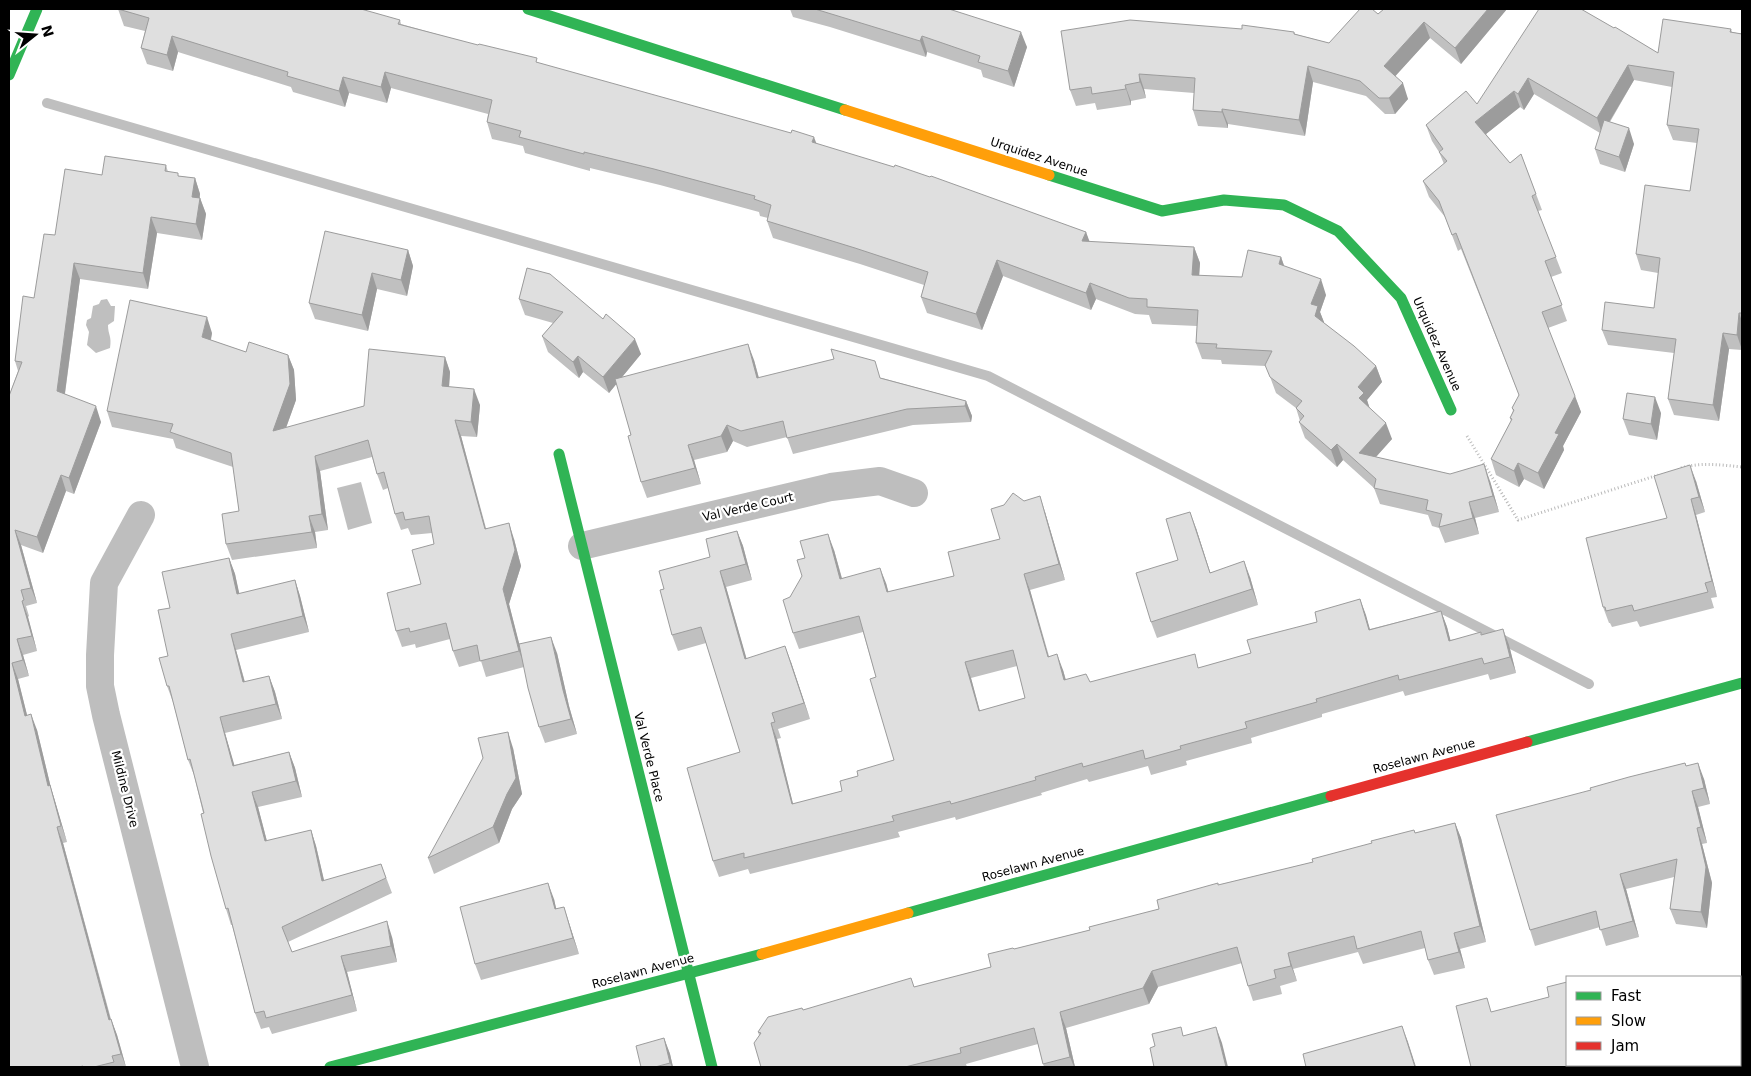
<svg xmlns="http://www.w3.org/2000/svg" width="1751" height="1076" font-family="'DejaVu Sans',sans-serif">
  <rect width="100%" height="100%" fill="#fff"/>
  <g fill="#bfbfbf">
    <path d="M 107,299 L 111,306 L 115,306 L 114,321 L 108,325 C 108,335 112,336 110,348 L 96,353 L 87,345 L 89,332 L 86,325 L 87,320 L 91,318 L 93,306 L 99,304 L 101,300 Z"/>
    <path d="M 361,482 L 372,523 L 348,530 L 337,488 Z"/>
  </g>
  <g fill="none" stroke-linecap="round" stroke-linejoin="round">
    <path stroke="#bfbfbf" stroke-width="10" d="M 47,103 L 988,376 L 1589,684"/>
    <g stroke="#b9b9b9" stroke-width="3" stroke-dasharray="1 2.5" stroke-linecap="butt">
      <path d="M 1467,436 L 1518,520 L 1658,475"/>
      <path d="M 1681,468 C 1701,462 1722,465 1742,467"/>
    </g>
    <g stroke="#bebebe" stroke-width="28">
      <path d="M 141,515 L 104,583 L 100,655 L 100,686 L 106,715 L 195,1067"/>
      <path d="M 582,546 L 831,487 L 880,481 L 914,493"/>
    </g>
    <g stroke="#30b455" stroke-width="11">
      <path d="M 528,9 L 845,110"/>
      <path d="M 9,75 L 37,9"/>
      <path d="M 1049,175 L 1162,211 L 1224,200 L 1284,205 L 1338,231 L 1401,298 L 1451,410"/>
      <path d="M 559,454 L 712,1067"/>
      <path d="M 1527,742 L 1742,683"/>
      <path d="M 908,913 L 1331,796"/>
      <path d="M 1740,1037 L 1742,1017"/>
      <path d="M 1736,1065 L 1736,1067"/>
      <path d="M 330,1067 L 762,954"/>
    </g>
    <g stroke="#ff9f0a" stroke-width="11">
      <path d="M 845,110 L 1049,175"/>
      <path d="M 762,954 L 908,913"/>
    </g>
    <path stroke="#e5322d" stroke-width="11" d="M 1331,796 L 1527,742"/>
  </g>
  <g fill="#c0c0c0" fill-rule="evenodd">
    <path d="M 118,9 L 400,20 L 401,24 L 539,63 L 816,144 L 1086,232 L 1089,242 L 1194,247 L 1200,263 L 1199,276 L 1242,277 L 1281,257 L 1284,266 L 1326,295 L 1320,312 L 1324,323 L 1376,366 L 1382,382 L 1367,400 L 1369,407 L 1392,439 L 1376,457 L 1450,474 L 1490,481 L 1499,512 L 1475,518 L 1479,534 L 1445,543 L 1439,528 L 1432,526 L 1428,515 L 1380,504 L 1374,488 L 1343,460 L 1337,467 L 1305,438 L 1299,422 L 1300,421 L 1296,408 L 1276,393 L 1266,366 L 1222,364 L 1221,360 L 1202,359 L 1196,343 L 1197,326 L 1152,324 L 1149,315 L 1135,314 L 1096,299 L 1091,310 L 1003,276 L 982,330 L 927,313 L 921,297 L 924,285 L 860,264 L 773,238 L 767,221 L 768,218 L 760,216 L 759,212 L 660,185 L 590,168 L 590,171 L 525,153 L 523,146 L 492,139 L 487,122 L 488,114 L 391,88 L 387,103 L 349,93 L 345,107 L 293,92 L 291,87 L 178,52 L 173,71 L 147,64 L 141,48 L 145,31 L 124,26 Z"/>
    <path d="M 790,9 L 949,9 L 1027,47 L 1014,87 L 983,77 L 981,70 L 927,52 L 926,57 L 830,27 L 793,17 Z"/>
    <path d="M 1384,9 L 1507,9 L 1461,64 L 1430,38 L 1395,76 L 1408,99 L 1395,114 L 1385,114 L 1366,96 L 1313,82 L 1305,136 L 1228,124 L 1228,128 L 1198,126 L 1193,110 L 1194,93 L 1144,89 L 1146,98 L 1131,101 L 1131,105 L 1097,110 L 1095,103 L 1076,106 L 1070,90 L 1242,29 L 1294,32 L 1295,34 L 1329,43 L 1378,14 Z"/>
    <path d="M 1614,28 L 1658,53 L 1731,29 L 1732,32 L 1742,34 L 1742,350 L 1729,349 L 1719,421 L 1674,415 L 1668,399 L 1674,353 L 1608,345 L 1602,330 L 1654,308 L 1658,273 L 1641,270 L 1636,254 L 1690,191 L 1697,143 L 1673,140 L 1667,125 L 1672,87 L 1634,80 L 1610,122 L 1634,144 L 1625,172 L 1600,164 L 1595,149 L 1600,133 L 1534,94 L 1524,110 L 1520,107 L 1486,134 L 1510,163 L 1521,154 L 1542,210 L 1538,211 L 1562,273 L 1551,277 L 1567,321 L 1548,328 L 1581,412 L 1563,446 L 1564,450 L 1544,489 L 1524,479 L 1519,487 L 1496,475 L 1491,459 L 1511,421 L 1510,418 L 1513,411 L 1512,408 L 1519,395 L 1461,249 L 1458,251 L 1445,217 L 1429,197 L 1423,181 L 1444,164 L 1439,152 L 1432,141 L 1426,125 L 1477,104 Z"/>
    <path d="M 166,165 L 168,172 L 179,176 L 195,178 L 200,194 L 200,198 L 206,214 L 202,240 L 157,233 L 148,289 L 80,279 L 65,394 L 101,422 L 74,494 L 66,491 L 43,553 L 21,545 L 37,603 L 26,606 L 29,616 L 28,617 L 37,651 L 23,655 L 29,676 L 18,679 L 27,715 L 37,730 L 51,788 L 55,801 L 67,842 L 63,843 L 111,1019 L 117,1035 L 126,1067 L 9,1067 L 9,396 L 18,371 L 15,361 L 34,298 L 102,175 Z"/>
    <path d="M 408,250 L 413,266 L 407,296 L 377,289 L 368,331 L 315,319 L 309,303 Z"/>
    <path d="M 527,268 L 641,354 L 622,377 L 754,360 L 759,378 L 882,378 L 966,401 L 972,416 L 971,422 L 913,425 L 793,454 L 787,437 L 747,447 L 733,441 L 727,452 L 694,460 L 701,484 L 647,498 L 641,482 L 631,435 L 617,383 L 609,393 L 583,372 L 579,378 L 548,352 L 542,336 L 553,323 L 525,315 L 519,299 Z"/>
    <path d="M 212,333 L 211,340 L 246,352 L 288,355 L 294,370 L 296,400 L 286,428 L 364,406 L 445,357 L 450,372 L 449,387 L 480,405 L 477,437 L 461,436 L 486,528 L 514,539 L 521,566 L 509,604 L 520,648 L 557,653 L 569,706 L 577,734 L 545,743 L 539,727 L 524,667 L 486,677 L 481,661 L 459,667 L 453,651 L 450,639 L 416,648 L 415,644 L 402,647 L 396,631 L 421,584 L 434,544 L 432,533 L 411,535 L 408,528 L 401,530 L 395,514 L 388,488 L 383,490 L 377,474 L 372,457 L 320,471 L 328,530 L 315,532 L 317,548 L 232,560 L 226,544 L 239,511 L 233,467 L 176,448 L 173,439 L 112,427 L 107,411 Z"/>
    <path d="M 1661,413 L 1657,440 L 1629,435 L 1623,419 Z"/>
    <path d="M 1696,481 L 1705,512 L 1696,515 L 1717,597 L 1711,598 L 1714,608 L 1640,627 L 1637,621 L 1612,627 L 1610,623 L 1609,623 L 1603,607 L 1667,518 Z"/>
    <path d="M 1024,501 L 1045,512 L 1065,580 L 1030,590 L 1049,656 L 1063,670 L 1066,680 L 1090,682 L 1199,668 L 1251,653 L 1317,622 L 1360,599 L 1370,629 L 1441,611 L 1447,627 L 1450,640 L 1481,635 L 1509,645 L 1516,673 L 1490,680 L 1488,674 L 1405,696 L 1403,691 L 1322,714 L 1322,717 L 1251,738 L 1252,743 L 1186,761 L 1187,765 L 1151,775 L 1148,766 L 1089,782 L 1087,779 L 1041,793 L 1042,795 L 956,820 L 955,817 L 898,832 L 900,837 L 750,874 L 748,869 L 719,877 L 713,861 L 740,752 L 706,643 L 678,651 L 672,635 L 664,589 L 710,557 L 737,531 L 743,546 L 752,580 L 726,587 L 746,658 L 791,662 L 810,719 L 778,729 L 781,738 L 777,739 L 793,804 L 842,791 L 858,776 L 894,760 L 876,677 L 863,632 L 799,649 L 793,633 L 790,597 L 834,550 L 842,578 L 886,583 L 888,592 L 954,576 L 1000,539 ZM 1017,666 L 1025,698 L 980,711 L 971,678 Z"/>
    <path d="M 1196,528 L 1210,572 L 1250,577 L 1258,605 L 1157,638 L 1151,622 L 1178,560 Z"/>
    <path d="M 229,558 L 235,574 L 239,594 L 295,580 L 300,596 L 309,632 L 236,650 L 245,682 L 269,676 L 275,692 L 282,719 L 225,733 L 234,765 L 289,752 L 295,768 L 302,797 L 258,807 L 267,841 L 311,830 L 316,846 L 324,881 L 381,864 L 392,893 L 288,942 L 292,952 L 392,937 L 397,962 L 347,972 L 357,1011 L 272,1034 L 269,1027 L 261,1029 L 255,1013 L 232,925 L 231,925 L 226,909 L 194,775 L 188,760 L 173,702 L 167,686 L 168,656 L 170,608 Z"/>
    <path d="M 513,748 L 522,794 L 512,809 L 499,843 L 434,874 L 428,858 Z"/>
    <path d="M 1685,763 L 1686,766 L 1704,779 L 1710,804 L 1698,807 L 1707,843 L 1702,844 L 1712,883 L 1707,928 L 1676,924 L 1670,909 L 1674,877 L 1626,889 L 1639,937 L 1606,946 L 1600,927 L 1535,946 L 1530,930 L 1591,790 Z"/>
    <path d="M 1455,823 L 1461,838 L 1486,942 L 1460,949 L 1465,968 L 1434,975 L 1428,960 L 1425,948 L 1363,964 L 1358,952 L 1293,969 L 1297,981 L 1280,986 L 1282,994 L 1253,1001 L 1248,986 L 1242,963 L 1158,987 L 1149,1004 L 1066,1028 L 1075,1067 L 1044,1067 L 1038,1044 L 966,1064 L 967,1067 L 761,1067 L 759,1035 L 758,1032 L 803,1010 L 915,987 L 991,967 L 1014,949 L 1090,930 L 1159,909 L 1218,885 L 1313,862 L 1415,833 Z"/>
    <path d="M 554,899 L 556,909 L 564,907 L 579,954 L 481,980 L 475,964 Z"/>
    <path d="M 664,1038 L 670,1054 L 673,1067 L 640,1067 L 641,1067 Z"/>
  </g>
  <g fill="#9c9c9c">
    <path d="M 1488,9 L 1507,9 L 1461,64 L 1455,48 Z"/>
    <path d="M 1424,22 L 1430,38 L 1390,82 L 1384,66 Z"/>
    <path d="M 1021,32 L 1027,47 L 1014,87 L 1008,71 Z"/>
    <path d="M 172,36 L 178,52 L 173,71 L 167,55 Z"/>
    <path d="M 922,36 L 927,52 L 926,57 L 920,41 Z"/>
    <path d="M 1628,65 L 1634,80 L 1602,134 L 1597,118 Z"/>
    <path d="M 1308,66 L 1313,82 L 1305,136 L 1299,120 Z"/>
    <path d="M 385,72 L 391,88 L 387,103 L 381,87 Z"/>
    <path d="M 1139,74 L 1144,89 L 1146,98 L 1140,82 Z"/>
    <path d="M 343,77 L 349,93 L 345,107 L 339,91 Z"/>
    <path d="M 1528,78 L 1534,94 L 1524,110 L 1518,94 Z"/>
    <path d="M 1403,83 L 1408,99 L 1395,114 L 1389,98 Z"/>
    <path d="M 1125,85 L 1131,101 L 1131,105 L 1126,89 Z"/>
    <path d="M 1514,91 L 1520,107 L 1481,138 L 1475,122 Z"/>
    <path d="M 1222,109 L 1228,124 L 1228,128 L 1222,112 Z"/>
    <path d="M 1629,128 L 1634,144 L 1625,172 L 1619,157 Z"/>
    <path d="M 814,137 L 820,153 L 812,142 Z"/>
    <path d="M 195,178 L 200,194 L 197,213 L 192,197 Z"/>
    <path d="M 200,198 L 206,214 L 202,240 L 196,224 Z"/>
    <path d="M 151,217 L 157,233 L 148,289 L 143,273 Z"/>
    <path d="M 1086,232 L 1092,248 L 1082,241 Z"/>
    <path d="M 1194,247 L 1200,263 L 1198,292 L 1192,275 Z"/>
    <path d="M 408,250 L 413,266 L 407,296 L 401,280 Z"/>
    <path d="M 1281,257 L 1287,274 L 1279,264 Z"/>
    <path d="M 997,260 L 1003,276 L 982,330 L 976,314 Z"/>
    <path d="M 74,263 L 80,279 L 63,407 L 57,391 Z"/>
    <path d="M 372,273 L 377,289 L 368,331 L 362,315 Z"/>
    <path d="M 1321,279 L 1326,295 L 1320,312 L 1324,322 L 1321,333 L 1315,316 L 1311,304 Z"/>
    <path d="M 1090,283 L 1096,299 L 1091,310 L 1086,293 Z"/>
    <path d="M 1739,313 L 1742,321 L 1742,350 L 1737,335 Z"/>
    <path d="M 207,317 L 212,333 L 208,353 L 202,337 Z"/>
    <path d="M 1723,333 L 1729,349 L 1719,421 L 1713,405 Z"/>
    <path d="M 635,339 L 641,354 L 609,393 L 603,377 Z"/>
    <path d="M 748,344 L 754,360 L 763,394 L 757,378 Z"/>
    <path d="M 288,355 L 294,370 L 296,400 L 279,447 L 273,431 Z"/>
    <path d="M 578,356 L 583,372 L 579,378 L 573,362 Z"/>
    <path d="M 445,357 L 450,372 L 448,402 L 442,386 Z"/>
    <path d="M 1376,366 L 1382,382 L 1367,400 L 1370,409 L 1359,398 L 1358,387 Z"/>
    <path d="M 474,389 L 480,405 L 477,437 L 471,422 Z"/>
    <path d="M 1575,396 L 1581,412 L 1563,446 L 1564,450 L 1544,489 L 1538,473 L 1555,433 Z"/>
    <path d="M 1655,397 L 1661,413 L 1657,440 L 1651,424 Z"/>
    <path d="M 966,401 L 972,416 L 971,422 L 965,406 Z"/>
    <path d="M 96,406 L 101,422 L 74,494 L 69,478 Z"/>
    <path d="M 455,420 L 461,436 L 490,545 L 485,529 Z"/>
    <path d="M 1386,423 L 1392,439 L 1365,469 L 1359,453 Z"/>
    <path d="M 727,425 L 733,441 L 727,452 L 721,436 Z"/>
    <path d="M 1337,444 L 1343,460 L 1337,467 L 1331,450 Z"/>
    <path d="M 688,445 L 694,460 L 701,484 L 695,468 Z"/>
    <path d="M 315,456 L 320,471 L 328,530 L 322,514 Z"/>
    <path d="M 1518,463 L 1524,479 L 1519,487 L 1514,471 Z"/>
    <path d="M 1484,464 L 1490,481 L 1499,512 L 1493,496 Z"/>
    <path d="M 1690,465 L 1696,481 L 1705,512 L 1699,497 Z"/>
    <path d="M 61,475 L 66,491 L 43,553 L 37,537 Z"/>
    <path d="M 1040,496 L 1045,512 L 1065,580 L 1059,564 Z"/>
    <path d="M 1691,499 L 1696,515 L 1717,597 L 1712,581 Z"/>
    <path d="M 1469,502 L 1475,518 L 1479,534 L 1473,518 Z"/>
    <path d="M 1190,512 L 1196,528 L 1215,588 L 1210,573 Z"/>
    <path d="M 309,516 L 315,532 L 317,548 L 312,532 Z"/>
    <path d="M 509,523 L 514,539 L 521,566 L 509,604 L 525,666 L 519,651 L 503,589 Z"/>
    <path d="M 15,530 L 21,545 L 37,603 L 31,588 Z"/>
    <path d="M 737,531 L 743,546 L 752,580 L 746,564 Z"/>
    <path d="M 828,534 L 834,550 L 846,594 L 840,579 Z"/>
    <path d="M 229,558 L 235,574 L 243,610 L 237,594 Z"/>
    <path d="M 1244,561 L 1250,577 L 1258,605 L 1252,589 Z"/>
    <path d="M 880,568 L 886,583 L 893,608 L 887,592 Z"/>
    <path d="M 720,571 L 726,587 L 751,674 L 745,659 Z"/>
    <path d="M 1024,574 L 1030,590 L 1053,673 L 1048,657 Z"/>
    <path d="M 295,580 L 300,596 L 309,632 L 303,616 Z"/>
    <path d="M 1360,599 L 1366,615 L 1374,645 L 1369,630 Z"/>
    <path d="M 22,601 L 28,617 L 37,651 L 32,636 Z"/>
    <path d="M 1441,611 L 1447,627 L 1455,657 L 1449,641 Z"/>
    <path d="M 1503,629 L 1509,645 L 1516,673 L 1510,657 Z"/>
    <path d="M 231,634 L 236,650 L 249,698 L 243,682 Z"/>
    <path d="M 551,637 L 557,653 L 569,706 L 577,734 L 571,719 L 563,690 Z"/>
    <path d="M 17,639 L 23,655 L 29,676 L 23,660 Z"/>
    <path d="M 785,646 L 791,662 L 810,719 L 804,703 Z"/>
    <path d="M 1057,654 L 1063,670 L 1070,696 L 1064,680 Z"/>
    <path d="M 965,662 L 971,678 L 984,727 L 979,711 Z"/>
    <path d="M 12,663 L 18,679 L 31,731 L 25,716 Z"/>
    <path d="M 269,676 L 275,692 L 282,719 L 276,704 Z"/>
    <path d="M 31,714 L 37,730 L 51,788 L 55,801 L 67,842 L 48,786 Z"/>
    <path d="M 220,717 L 225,733 L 239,781 L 233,766 Z"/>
    <path d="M 771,723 L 777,739 L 797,820 L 792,804 Z"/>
    <path d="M 508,732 L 513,748 L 522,794 L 512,809 L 499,843 L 493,827 Z"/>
    <path d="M 289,752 L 295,768 L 302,797 L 296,781 Z"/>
    <path d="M 1698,763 L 1704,779 L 1710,804 L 1704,788 Z"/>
    <path d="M 1692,791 L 1698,807 L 1707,843 L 1701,827 Z"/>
    <path d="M 252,792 L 258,807 L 271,857 L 265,841 Z"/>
    <path d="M 1455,823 L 1461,838 L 1486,942 L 1480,926 Z"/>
    <path d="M 57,827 L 63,843 L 115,1036 L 109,1020 Z"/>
    <path d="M 1697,828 L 1702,844 L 1712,883 L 1707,928 L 1701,912 Z"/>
    <path d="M 311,830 L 316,846 L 328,897 L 322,881 Z"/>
    <path d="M 1620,874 L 1626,889 L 1639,937 L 1633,921 Z"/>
    <path d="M 548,883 L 554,899 L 560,925 L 555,909 Z"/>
    <path d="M 564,907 L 569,923 L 579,954 L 573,938 Z"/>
    <path d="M 387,921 L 392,937 L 397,962 L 391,946 Z"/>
    <path d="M 1454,933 L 1460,949 L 1465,968 L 1459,952 Z"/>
    <path d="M 1288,953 L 1293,969 L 1297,981 L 1291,966 Z"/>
    <path d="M 341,956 L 347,972 L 357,1011 L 352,995 Z"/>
    <path d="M 1152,971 L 1158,987 L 1149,1004 L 1143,988 Z"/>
    <path d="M 1060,1012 L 1066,1028 L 1075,1067 L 1074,1067 L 1070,1057 Z"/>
    <path d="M 111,1019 L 117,1035 L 126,1067 L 121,1054 Z"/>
    <path d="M 1402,1026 L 1408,1042 L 1416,1067 L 1415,1067 Z"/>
    <path d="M 1216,1027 L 1222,1043 L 1228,1067 L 1226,1067 Z"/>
    <path d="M 664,1038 L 670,1054 L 673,1067 L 672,1067 L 670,1063 Z"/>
  </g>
  <g fill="#dfdfdf" stroke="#9c9c9c" fill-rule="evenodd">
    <path d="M 118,9 L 361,9 L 400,20 L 398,24 L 478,45 L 479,44 L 537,58 L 536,62 L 791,133 L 792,130 L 814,137 L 812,142 L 894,167 L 895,165 L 930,177 L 931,176 L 1086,232 L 1082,241 L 1194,247 L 1192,275 L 1242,277 L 1248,250 L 1281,257 L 1279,264 L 1321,279 L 1311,304 L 1318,306 L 1315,316 L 1354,346 L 1376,366 L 1358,387 L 1364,393 L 1359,398 L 1386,423 L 1359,453 L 1450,474 L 1484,464 L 1493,496 L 1469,502 L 1473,518 L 1439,527 L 1442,514 L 1426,510 L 1428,500 L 1374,488 L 1376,479 L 1337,444 L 1331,450 L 1299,422 L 1304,416 L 1296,408 L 1302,401 L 1270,377 L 1265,365 L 1272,351 L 1216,348 L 1217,344 L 1196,343 L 1198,310 L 1147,307 L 1147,299 L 1129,298 L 1090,283 L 1086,293 L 997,260 L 976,314 L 921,297 L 928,272 L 855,248 L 767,221 L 771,205 L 754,199 L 755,196 L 654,169 L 584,152 L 584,154 L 519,137 L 521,131 L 487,122 L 492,100 L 385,72 L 381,87 L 343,77 L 339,91 L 287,76 L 288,72 L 172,36 L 167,55 L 141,48 L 149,18 Z"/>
    <path d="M 815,9 L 949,9 L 1021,32 L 1008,71 L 978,62 L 980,56 L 922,36 L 920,41 Z"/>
    <path d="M 1360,9 L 1372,9 L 1378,14 L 1384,9 L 1488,9 L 1455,48 L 1424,22 L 1384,66 L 1403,83 L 1389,98 L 1379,98 L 1360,81 L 1308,66 L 1299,120 L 1222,109 L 1222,112 L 1193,110 L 1195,78 L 1139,74 L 1140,82 L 1125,85 L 1126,89 L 1092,94 L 1091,87 L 1070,90 L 1061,31 L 1130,20 L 1242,29 L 1242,25 L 1294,32 L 1294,34 L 1329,43 Z"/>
    <path d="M 1539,9 L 1581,9 L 1614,28 L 1615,27 L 1658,53 L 1663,19 L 1731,29 L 1730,32 L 1742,34 L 1742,313 L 1739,313 L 1737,335 L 1723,333 L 1713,405 L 1668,399 L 1676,339 L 1602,330 L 1605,302 L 1654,308 L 1660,258 L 1636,254 L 1645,185 L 1690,191 L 1699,129 L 1667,125 L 1674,72 L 1628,65 L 1597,118 L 1528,78 L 1518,94 L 1514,91 L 1475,122 L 1510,163 L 1521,154 L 1536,194 L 1532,196 L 1556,257 L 1545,261 L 1562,305 L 1542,312 L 1575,396 L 1555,433 L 1559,434 L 1538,473 L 1518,463 L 1514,471 L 1491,459 L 1512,419 L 1510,418 L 1514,410 L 1512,408 L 1519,395 L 1456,233 L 1452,235 L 1439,201 L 1423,181 L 1447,161 L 1439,152 L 1443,149 L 1426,125 L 1466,91 L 1477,104 Z"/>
    <path d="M 1604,120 L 1629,128 L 1619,157 L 1595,149 Z"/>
    <path d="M 105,156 L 166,165 L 165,171 L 178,173 L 178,176 L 195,178 L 192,197 L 200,198 L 196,224 L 151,217 L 143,273 L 74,263 L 57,391 L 96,406 L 69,478 L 61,475 L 37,537 L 15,530 L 31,588 L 21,590 L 24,600 L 22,601 L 32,636 L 17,639 L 23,660 L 12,663 L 25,716 L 31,714 L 48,786 L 50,785 L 61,826 L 57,827 L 109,1020 L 111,1019 L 121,1054 L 112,1056 L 114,1062 L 94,1067 L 83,1067 L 83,1066 L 79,1067 L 9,1067 L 9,396 L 22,362 L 15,361 L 23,296 L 34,298 L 44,234 L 55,235 L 65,169 L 102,175 Z"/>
    <path d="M 325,231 L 408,250 L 401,280 L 372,273 L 362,315 L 309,303 Z"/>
    <path d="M 527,268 L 550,274 L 603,319 L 606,314 L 635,339 L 603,377 L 578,356 L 573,362 L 542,336 L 563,312 L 519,299 Z"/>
    <path d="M 130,300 L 207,317 L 202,337 L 246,352 L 249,342 L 288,355 L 290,384 L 273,431 L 364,406 L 369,349 L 445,357 L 442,386 L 474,389 L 471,422 L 455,420 L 485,529 L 509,523 L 515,550 L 503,589 L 519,651 L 480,661 L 477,645 L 453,651 L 446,623 L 410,632 L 409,628 L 396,631 L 387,593 L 421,584 L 412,550 L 434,544 L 429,516 L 405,520 L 403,512 L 395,514 L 384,472 L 377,474 L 368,440 L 315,456 L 322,514 L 309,516 L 312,532 L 226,544 L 222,514 L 239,511 L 231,453 L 170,432 L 173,424 L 107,411 Z"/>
    <path d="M 748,344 L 757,378 L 834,359 L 831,349 L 875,361 L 880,378 L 966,401 L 965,406 L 907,409 L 787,438 L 783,421 L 741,431 L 727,425 L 721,436 L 688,445 L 695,468 L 641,482 L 628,436 L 631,435 L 615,379 Z"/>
    <path d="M 1627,393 L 1655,397 L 1651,424 L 1623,419 Z"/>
    <path d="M 1690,465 L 1699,497 L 1691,499 L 1712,581 L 1705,583 L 1708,592 L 1634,611 L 1632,605 L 1606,611 L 1605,607 L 1603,607 L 1586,538 L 1667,518 L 1654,476 Z"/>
    <path d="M 1013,493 L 1024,501 L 1040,496 L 1059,564 L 1024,574 L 1048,657 L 1057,654 L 1064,680 L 1086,674 L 1090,682 L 1195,654 L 1198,668 L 1251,653 L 1247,640 L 1317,622 L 1315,612 L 1360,599 L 1369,630 L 1441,611 L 1449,641 L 1481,632 L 1481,635 L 1503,629 L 1510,657 L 1484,664 L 1482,658 L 1399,680 L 1398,675 L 1316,699 L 1317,702 L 1245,722 L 1247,728 L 1180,746 L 1181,749 L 1145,759 L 1143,750 L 1083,767 L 1082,763 L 1035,777 L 1036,780 L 951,804 L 950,801 L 892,816 L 894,821 L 744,858 L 744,853 L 713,861 L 687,768 L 740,752 L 701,627 L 672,635 L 660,590 L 664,589 L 659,571 L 710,557 L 706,539 L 737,531 L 746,564 L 720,571 L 745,659 L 785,646 L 804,703 L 772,713 L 775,722 L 771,723 L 792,804 L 842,791 L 840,781 L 858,776 L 857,771 L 894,760 L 870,679 L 876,677 L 859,616 L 793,633 L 783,600 L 790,597 L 802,576 L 797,560 L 805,558 L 800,541 L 828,534 L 840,579 L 880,568 L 887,592 L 954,576 L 948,552 L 1000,539 L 991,509 L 1004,505 ZM 1013,650 L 1025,698 L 979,711 L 965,662 Z"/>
    <path d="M 1190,512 L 1210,573 L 1244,561 L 1252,589 L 1151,622 L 1136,573 L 1178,560 L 1166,519 Z"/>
    <path d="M 229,558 L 237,594 L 295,580 L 303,616 L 231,634 L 243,682 L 269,676 L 276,704 L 220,717 L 233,766 L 289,752 L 296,781 L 252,792 L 265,841 L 311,830 L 322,881 L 381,864 L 386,878 L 282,927 L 292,952 L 387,921 L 391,946 L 341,956 L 352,995 L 266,1018 L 264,1011 L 255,1013 L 228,908 L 226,909 L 211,856 L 201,814 L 204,813 L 190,759 L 188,760 L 169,686 L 167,686 L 159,658 L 168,656 L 158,610 L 170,608 L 162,572 Z"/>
    <path d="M 551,637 L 563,690 L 571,719 L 539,727 L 528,688 L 519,644 Z"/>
    <path d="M 508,732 L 516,778 L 507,794 L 493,827 L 428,858 L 483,758 L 478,738 Z"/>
    <path d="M 1685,763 L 1686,766 L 1698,763 L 1704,788 L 1692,791 L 1701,827 L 1697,828 L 1706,867 L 1701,912 L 1670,909 L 1677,859 L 1620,874 L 1633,921 L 1600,930 L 1596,911 L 1530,930 L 1496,815 L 1591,790 L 1590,788 L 1629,777 Z"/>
    <path d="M 1455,823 L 1480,926 L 1454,933 L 1459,952 L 1428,960 L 1421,931 L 1357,949 L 1354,936 L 1288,953 L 1291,966 L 1274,970 L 1276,978 L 1248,986 L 1237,947 L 1152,971 L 1143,988 L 1060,1012 L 1070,1057 L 1043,1064 L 1034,1028 L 960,1048 L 961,1053 L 905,1067 L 761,1067 L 754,1043 L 761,1033 L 758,1032 L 768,1017 L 802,1008 L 803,1010 L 911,978 L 914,987 L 991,967 L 988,954 L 1013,948 L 1014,949 L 1090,930 L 1089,927 L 1159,909 L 1157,900 L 1218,883 L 1218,885 L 1313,862 L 1312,859 L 1372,843 L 1371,841 L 1414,830 L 1415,833 Z"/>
    <path d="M 548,883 L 555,909 L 564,907 L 573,938 L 475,964 L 460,907 Z"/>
    <path d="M 1567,982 L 1567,1065 L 1655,1065 L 1656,1067 L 1471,1067 L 1456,1006 L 1487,998 L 1491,1012 L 1549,997 L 1547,987 Z"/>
    <path d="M 1402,1026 L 1415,1067 L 1306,1067 L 1303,1054 Z"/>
    <path d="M 1181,1027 L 1183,1036 L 1216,1027 L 1226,1067 L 1154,1067 L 1150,1048 L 1155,1046 L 1152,1034 Z"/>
    <path d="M 664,1038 L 670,1063 L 655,1067 L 640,1067 L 641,1067 L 636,1046 Z"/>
  </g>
  <g text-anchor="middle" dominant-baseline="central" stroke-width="4.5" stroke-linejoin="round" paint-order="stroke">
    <g font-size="12" fill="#000" stroke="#fff">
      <text transform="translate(1039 157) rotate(18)">Urquidez Avenue</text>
      <text transform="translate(1437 344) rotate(66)">Urquidez Avenue</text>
      <text transform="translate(748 507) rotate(-13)">Val Verde Court</text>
      <text transform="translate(1424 756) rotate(-15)">Roselawn Avenue</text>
      <text transform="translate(649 757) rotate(76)">Val Verde Place</text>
      <text transform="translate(125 789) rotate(76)">Mildine Drive</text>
      <text transform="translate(1033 864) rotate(-15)">Roselawn Avenue</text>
      <text transform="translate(643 971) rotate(-15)">Roselawn Avenue</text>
    </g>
  </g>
  <rect width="1751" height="1076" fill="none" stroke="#000000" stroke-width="20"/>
  <rect x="1566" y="976" width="175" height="90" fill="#ffffff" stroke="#999999"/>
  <rect x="1576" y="992" width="25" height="8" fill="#30b455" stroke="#999999"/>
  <text x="1611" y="1001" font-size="15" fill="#000000">Fast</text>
  <rect x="1576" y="1017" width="25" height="8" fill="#ff9f0a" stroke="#999999"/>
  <text x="1611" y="1026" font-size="15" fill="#000000">Slow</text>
  <rect x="1576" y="1042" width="25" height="8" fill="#e5322d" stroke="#999999"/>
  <text x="1611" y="1051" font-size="15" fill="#000000">Jam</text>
  <g transform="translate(35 35) rotate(73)" stroke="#ffffff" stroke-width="4" paint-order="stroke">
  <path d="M0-4L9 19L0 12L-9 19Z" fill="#000000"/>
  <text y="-8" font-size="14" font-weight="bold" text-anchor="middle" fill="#000000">N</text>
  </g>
</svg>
